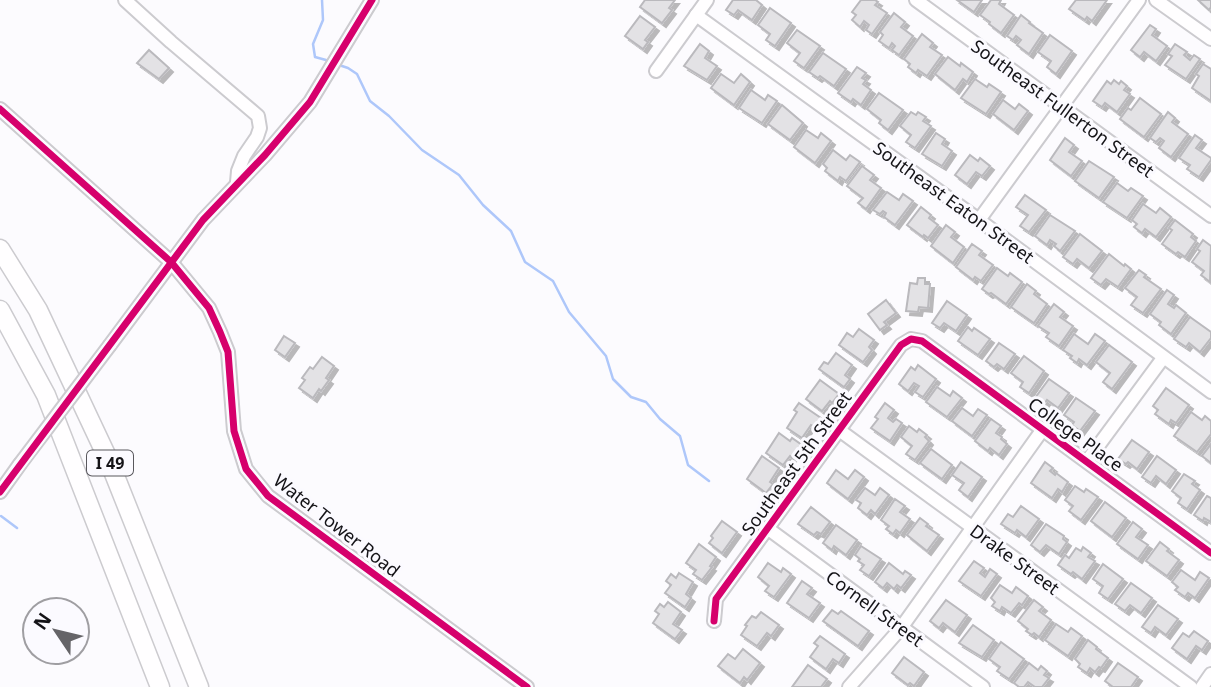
<svg xmlns="http://www.w3.org/2000/svg" width="1211" height="687" font-family="'Noto Sans',sans-serif">
  <defs>
    <filter id="shadow"><feDropShadow dx="4" dy="4" stdDeviation="0" flood-color="#0004"/></filter>
  </defs>
  <rect width="100%" height="100%" fill="#fcfbfe"/>
  <g fill="none" stroke-linecap="round" stroke-linejoin="round">
    <g stroke="#aec7fa" stroke-width="2.5">
      <path d="M 322,0 L 323,20 L 313,44 L 315,57 L 326,60"/>
      <path d="M 342,66 L 348,68 L 357,74 L 370,101 L 389,116 L 422,150 L 459,175 L 483,205 L 511,231 L 525,262 L 553,281 L 569,312 L 606,356 L 613,379 L 631,397 L 646,402 L 660,419 L 680,436 L 688,465 L 709,481"/>
      <path d="M 1,516 L 17,528"/>
    </g>
  </g>
  <g fill="#e3e2e5" stroke="#bab9bd" stroke-width="2" filter="url(#shadow)">
    <path d="M 645,0 L 675,0 L 669,8 L 672,10 L 662,23 L 640,7 Z"/>
    <path d="M 733,0 L 756,0 L 762,5 L 752,20 L 738,10 L 734,15 L 726,10 Z"/>
    <path d="M 861,0 L 875,0 L 878,2 L 875,5 L 887,13 L 872,34 L 866,30 L 869,25 L 864,21 L 860,27 L 852,20 L 856,15 L 852,12 Z"/>
    <path d="M 957,0 L 982,0 L 974,12 Z"/>
    <path d="M 991,0 L 1001,0 L 999,4 L 1014,15 L 1001,33 L 989,24 L 990,22 L 980,15 Z"/>
    <path d="M 1076,0 L 1107,0 L 1092,21 L 1087,17 L 1085,20 L 1069,9 Z"/>
    <path d="M 1198,0 L 1211,0 L 1211,7 L 1209,10 Z"/>
    <path d="M 770,8 L 791,23 L 775,46 L 766,40 L 770,34 L 758,25 Z"/>
    <path d="M 894,13 L 905,22 L 901,27 L 913,36 L 899,55 L 892,50 L 895,46 L 892,43 L 889,48 L 879,41 L 883,35 L 880,32 Z"/>
    <path d="M 1021,15 L 1030,22 L 1029,23 L 1043,33 L 1029,54 L 1017,45 L 1021,40 L 1016,36 L 1013,40 L 1007,36 Z"/>
    <path d="M 640,16 L 655,27 L 645,40 L 648,42 L 643,49 L 625,36 Z"/>
    <path d="M 1150,25 L 1156,29 L 1152,35 L 1167,46 L 1156,61 L 1144,52 L 1140,57 L 1131,50 Z"/>
    <path d="M 797,30 L 820,46 L 804,68 L 794,61 L 800,53 L 787,43 Z"/>
    <path d="M 922,34 L 933,43 L 930,47 L 942,55 L 927,76 L 918,70 L 916,73 L 908,67 L 910,64 L 904,59 Z"/>
    <path d="M 1050,35 L 1072,51 L 1056,74 L 1047,67 L 1051,61 L 1038,52 Z"/>
    <path d="M 700,44 L 709,51 L 705,58 L 717,66 L 707,80 L 684,66 Z"/>
    <path d="M 1175,44 L 1187,52 L 1184,55 L 1190,60 L 1194,55 L 1200,59 L 1186,79 L 1165,65 L 1172,56 L 1168,54 Z"/>
    <path d="M 149,50 L 169,68 L 159,79 L 137,63 Z"/>
    <path d="M 823,53 L 846,69 L 834,86 L 820,76 L 818,78 L 809,72 Z"/>
    <path d="M 948,57 L 960,66 L 961,63 L 973,72 L 967,82 L 963,79 L 955,90 L 935,74 Z"/>
    <path d="M 1203,64 L 1211,69 L 1211,101 L 1192,88 L 1199,76 L 1196,74 Z"/>
    <path d="M 857,67 L 866,73 L 862,78 L 866,80 L 863,84 L 871,90 L 861,105 L 853,99 L 851,102 L 838,93 Z"/>
    <path d="M 721,74 L 734,83 L 741,74 L 750,82 L 734,105 L 711,88 Z"/>
    <path d="M 975,79 L 987,87 L 989,84 L 1001,92 L 986,114 L 961,98 Z"/>
    <path d="M 1114,80 L 1119,84 L 1121,81 L 1127,86 L 1124,90 L 1130,94 L 1117,112 L 1105,103 L 1102,107 L 1093,101 L 1107,81 L 1111,84 Z"/>
    <path d="M 751,90 L 765,100 L 768,95 L 777,101 L 762,123 L 739,108 Z"/>
    <path d="M 879,93 L 903,110 L 888,130 L 879,123 L 881,120 L 867,109 Z"/>
    <path d="M 1140,98 L 1161,114 L 1144,137 L 1120,119 L 1128,108 L 1131,110 Z"/>
    <path d="M 1003,100 L 1015,109 L 1019,104 L 1028,111 L 1014,130 L 993,114 Z"/>
    <path d="M 782,105 L 803,123 L 790,140 L 768,124 Z"/>
    <path d="M 911,112 L 916,115 L 918,112 L 926,117 L 923,121 L 931,126 L 915,148 L 906,142 L 911,135 L 900,126 Z"/>
    <path d="M 1168,112 L 1175,118 L 1172,122 L 1188,134 L 1171,157 L 1159,148 L 1164,141 L 1160,138 L 1156,142 L 1150,138 Z"/>
    <path d="M 806,130 L 818,138 L 821,133 L 831,141 L 815,163 L 794,147 Z"/>
    <path d="M 936,133 L 945,139 L 942,144 L 952,151 L 942,166 L 922,154 Z"/>
    <path d="M 1195,135 L 1202,140 L 1196,148 L 1211,158 L 1211,160 L 1199,177 L 1187,169 L 1190,165 L 1179,158 Z"/>
    <path d="M 1065,138 L 1074,145 L 1069,152 L 1082,161 L 1071,176 L 1050,160 Z"/>
    <path d="M 833,150 L 846,160 L 850,155 L 860,162 L 846,181 L 840,177 L 838,181 L 825,171 L 827,168 L 823,164 Z"/>
    <path d="M 970,155 L 978,161 L 980,158 L 990,166 L 982,176 L 976,172 L 967,184 L 955,175 Z"/>
    <path d="M 1089,161 L 1114,177 L 1099,198 L 1075,181 Z"/>
    <path d="M 862,166 L 874,175 L 870,180 L 881,188 L 866,209 L 858,203 L 863,198 L 847,186 Z"/>
    <path d="M 1117,183 L 1128,191 L 1131,188 L 1143,196 L 1127,218 L 1103,202 Z"/>
    <path d="M 887,192 L 899,200 L 903,194 L 913,201 L 895,225 L 884,217 L 886,213 L 883,211 L 880,214 L 873,210 Z"/>
    <path d="M 1025,195 L 1046,210 L 1029,232 L 1020,226 L 1028,215 L 1016,207 Z"/>
    <path d="M 1143,204 L 1156,213 L 1160,208 L 1171,217 L 1156,237 L 1145,229 L 1142,233 L 1134,227 L 1137,224 L 1132,220 Z"/>
    <path d="M 921,207 L 931,215 L 929,218 L 938,225 L 928,238 L 924,235 L 923,237 L 907,225 Z"/>
    <path d="M 1050,215 L 1075,231 L 1060,251 L 1054,246 L 1056,244 L 1050,240 L 1047,245 L 1035,236 Z"/>
    <path d="M 1175,220 L 1193,234 L 1191,237 L 1196,241 L 1185,257 L 1178,252 L 1176,254 L 1162,244 L 1172,230 L 1169,228 Z"/>
    <path d="M 946,225 L 955,232 L 951,237 L 964,247 L 953,263 L 931,246 Z"/>
    <path d="M 1080,234 L 1102,251 L 1089,268 L 1077,259 L 1073,264 L 1063,257 Z"/>
    <path d="M 1203,240 L 1211,246 L 1210,282 L 1201,275 L 1204,271 L 1192,262 L 1200,251 L 1197,249 Z"/>
    <path d="M 972,244 L 982,251 L 979,255 L 993,265 L 981,281 L 975,277 L 973,280 L 956,267 Z"/>
    <path d="M 1109,254 L 1124,266 L 1125,264 L 1131,269 L 1118,287 L 1106,279 L 1101,285 L 1091,278 Z"/>
    <path d="M 997,268 L 1008,276 L 1010,273 L 1022,282 L 1006,304 L 991,293 L 989,294 L 982,289 Z"/>
    <path d="M 1139,270 L 1146,275 L 1144,277 L 1161,289 L 1143,313 L 1131,305 L 1137,297 L 1125,288 Z"/>
    <path d="M 918,278 L 925,278 L 925,284 L 930,284 L 928,308 L 919,307 L 918,312 L 906,311 L 910,283 L 917,284 Z"/>
    <path d="M 1027,284 L 1036,291 L 1034,294 L 1047,304 L 1034,323 L 1011,307 Z"/>
    <path d="M 1167,290 L 1174,295 L 1168,304 L 1174,308 L 1176,305 L 1186,313 L 1171,334 L 1159,325 L 1161,322 L 1150,314 Z"/>
    <path d="M 886,300 L 896,313 L 884,322 L 887,325 L 880,330 L 868,314 Z"/>
    <path d="M 947,301 L 967,315 L 956,331 L 944,323 L 940,328 L 932,323 Z"/>
    <path d="M 1054,304 L 1064,312 L 1060,317 L 1073,326 L 1059,346 L 1046,337 L 1049,333 L 1038,326 Z"/>
    <path d="M 1190,317 L 1211,332 L 1211,338 L 1200,352 L 1189,343 L 1186,347 L 1174,339 Z"/>
    <path d="M 968,327 L 972,331 L 974,328 L 990,339 L 978,355 L 958,341 Z"/>
    <path d="M 859,329 L 874,340 L 869,347 L 872,350 L 863,362 L 839,345 L 847,333 L 853,337 Z"/>
    <path d="M 1074,334 L 1088,344 L 1095,334 L 1105,341 L 1087,365 L 1079,359 L 1077,363 L 1070,358 L 1072,356 L 1063,350 Z"/>
    <path d="M 284,336 L 295,343 L 285,357 L 275,350 Z"/>
    <path d="M 999,343 L 1015,354 L 1004,369 L 997,364 L 994,367 L 986,361 Z"/>
    <path d="M 1109,345 L 1132,362 L 1112,389 L 1103,382 L 1110,373 L 1096,362 Z"/>
    <path d="M 836,353 L 852,365 L 845,375 L 850,379 L 844,387 L 819,369 L 824,362 L 828,364 Z"/>
    <path d="M 1024,356 L 1044,371 L 1029,393 L 1020,387 L 1023,382 L 1011,373 Z"/>
    <path d="M 322,357 L 334,366 L 326,378 L 329,380 L 321,391 L 319,389 L 313,398 L 299,388 L 305,380 L 302,378 L 310,367 L 313,369 Z"/>
    <path d="M 918,365 L 936,379 L 923,397 L 915,392 L 919,386 L 914,383 L 908,391 L 899,384 L 911,367 L 915,370 Z"/>
    <path d="M 1049,379 L 1069,393 L 1058,408 L 1047,400 L 1044,404 L 1035,398 Z"/>
    <path d="M 820,380 L 839,394 L 832,403 L 830,401 L 822,411 L 806,399 Z"/>
    <path d="M 937,387 L 950,396 L 953,391 L 962,398 L 947,417 L 926,402 Z"/>
    <path d="M 1166,388 L 1189,405 L 1176,423 L 1171,420 L 1169,424 L 1155,414 L 1158,410 L 1153,406 Z"/>
    <path d="M 1076,398 L 1095,411 L 1080,431 L 1072,425 L 1074,422 L 1064,415 Z"/>
    <path d="M 799,403 L 821,418 L 815,427 L 811,425 L 802,438 L 787,428 L 797,412 L 794,410 Z"/>
    <path d="M 885,403 L 894,410 L 888,418 L 893,422 L 896,419 L 902,423 L 890,441 L 871,428 L 878,419 L 875,417 Z"/>
    <path d="M 962,408 L 973,416 L 978,409 L 987,415 L 972,436 L 952,421 Z"/>
    <path d="M 1191,412 L 1202,420 L 1205,416 L 1211,421 L 1211,434 L 1197,452 L 1174,436 Z"/>
    <path d="M 991,419 L 1001,426 L 996,433 L 1002,437 L 1001,439 L 1007,444 L 999,455 L 990,448 L 988,451 L 975,441 Z"/>
    <path d="M 909,426 L 917,432 L 919,429 L 927,435 L 925,437 L 929,441 L 915,460 L 906,454 L 912,446 L 901,437 Z"/>
    <path d="M 779,433 L 790,441 L 792,438 L 802,445 L 792,458 L 790,456 L 783,465 L 766,453 Z"/>
    <path d="M 1132,440 L 1149,452 L 1137,469 L 1128,462 L 1126,464 L 1118,459 Z"/>
    <path d="M 1211,444 L 1211,463 L 1202,456 Z"/>
    <path d="M 931,449 L 952,465 L 942,479 L 920,463 Z"/>
    <path d="M 762,456 L 779,468 L 770,482 L 773,484 L 766,493 L 747,479 Z"/>
    <path d="M 1157,456 L 1176,470 L 1166,484 L 1156,476 L 1151,483 L 1142,477 Z"/>
    <path d="M 961,462 L 982,477 L 968,497 L 959,490 L 964,483 L 952,475 Z"/>
    <path d="M 1045,462 L 1053,468 L 1050,471 L 1055,475 L 1056,473 L 1068,482 L 1062,492 L 1058,489 L 1052,498 L 1031,483 Z"/>
    <path d="M 836,470 L 848,479 L 855,470 L 864,477 L 848,499 L 827,483 Z"/>
    <path d="M 1184,474 L 1195,481 L 1192,484 L 1200,490 L 1187,509 L 1178,503 L 1181,498 L 1172,491 Z"/>
    <path d="M 1075,486 L 1084,492 L 1086,489 L 1098,497 L 1081,520 L 1069,511 L 1073,506 L 1065,500 Z"/>
    <path d="M 865,488 L 875,495 L 880,488 L 889,495 L 875,514 L 871,510 L 867,515 L 858,508 L 861,503 L 856,500 Z"/>
    <path d="M 1207,496 L 1211,498 L 1211,522 L 1204,518 L 1203,521 L 1194,515 Z"/>
    <path d="M 895,499 L 905,506 L 900,512 L 910,519 L 900,533 L 896,530 L 893,534 L 886,529 L 889,526 L 881,520 Z"/>
    <path d="M 1105,502 L 1126,518 L 1112,537 L 1091,521 Z"/>
    <path d="M 1021,506 L 1039,519 L 1026,537 L 1017,530 L 1015,533 L 1001,524 L 1008,514 L 1013,517 Z"/>
    <path d="M 811,507 L 830,522 L 821,534 L 817,532 L 814,535 L 798,524 Z"/>
    <path d="M 920,518 L 928,524 L 926,526 L 939,535 L 927,551 L 907,535 Z"/>
    <path d="M 722,521 L 737,532 L 722,553 L 709,543 L 713,538 L 711,536 Z"/>
    <path d="M 1133,522 L 1142,529 L 1136,537 L 1148,545 L 1138,559 L 1117,544 Z"/>
    <path d="M 1046,524 L 1064,536 L 1063,539 L 1067,542 L 1059,554 L 1046,545 L 1040,552 L 1031,545 Z"/>
    <path d="M 836,525 L 857,540 L 846,555 L 834,546 L 832,550 L 823,543 Z"/>
    <path d="M 1160,542 L 1169,549 L 1167,551 L 1179,560 L 1167,576 L 1146,561 Z"/>
    <path d="M 699,544 L 716,557 L 710,566 L 712,567 L 702,580 L 693,574 L 696,570 L 686,563 Z"/>
    <path d="M 861,546 L 881,559 L 869,576 L 860,570 L 864,565 L 858,561 L 860,559 L 855,555 Z"/>
    <path d="M 1083,547 L 1091,553 L 1088,557 L 1095,561 L 1082,579 L 1073,572 L 1071,574 L 1058,565 L 1065,555 L 1069,558 L 1076,548 L 1081,551 Z"/>
    <path d="M 974,561 L 984,568 L 980,573 L 985,577 L 990,569 L 997,574 L 981,596 L 959,581 Z"/>
    <path d="M 768,563 L 781,572 L 783,568 L 791,574 L 774,597 L 765,591 L 769,586 L 758,577 Z"/>
    <path d="M 889,563 L 903,574 L 905,571 L 911,575 L 901,588 L 897,585 L 894,589 L 887,583 L 883,588 L 875,582 Z"/>
    <path d="M 1103,564 L 1123,579 L 1108,599 L 1099,593 L 1103,586 L 1093,579 Z"/>
    <path d="M 1181,570 L 1195,580 L 1200,572 L 1209,578 L 1195,598 L 1188,593 L 1185,597 L 1175,590 L 1178,587 L 1172,582 Z"/>
    <path d="M 679,573 L 693,582 L 686,594 L 691,598 L 685,607 L 665,593 L 671,585 L 666,581 L 671,574 L 676,578 Z"/>
    <path d="M 802,581 L 812,588 L 807,594 L 820,603 L 809,618 L 787,603 Z"/>
    <path d="M 1131,583 L 1152,598 L 1141,613 L 1130,605 L 1125,611 L 1115,604 Z"/>
    <path d="M 1000,585 L 1012,593 L 1016,587 L 1028,596 L 1022,605 L 1019,603 L 1011,613 L 1002,607 L 1000,611 L 992,606 L 995,602 L 991,598 Z"/>
    <path d="M 946,600 L 967,615 L 955,632 L 943,623 L 939,628 L 930,621 Z"/>
    <path d="M 1034,600 L 1043,607 L 1039,611 L 1051,620 L 1039,637 L 1034,633 L 1032,635 L 1026,631 L 1028,629 L 1018,621 Z"/>
    <path d="M 668,602 L 681,612 L 673,624 L 682,630 L 675,639 L 653,623 L 659,614 L 655,611 L 660,604 L 664,607 Z"/>
    <path d="M 1158,605 L 1178,619 L 1166,635 L 1155,627 L 1151,633 L 1142,627 Z"/>
    <path d="M 832,610 L 838,614 L 841,611 L 869,631 L 858,646 L 823,621 Z"/>
    <path d="M 761,612 L 779,625 L 771,636 L 767,633 L 757,646 L 741,635 L 747,626 L 745,625 L 752,616 L 756,618 Z"/>
    <path d="M 1056,624 L 1068,632 L 1071,628 L 1082,636 L 1068,656 L 1045,640 Z"/>
    <path d="M 973,625 L 994,640 L 982,657 L 959,643 Z"/>
    <path d="M 1194,631 L 1208,641 L 1202,650 L 1196,646 L 1187,659 L 1172,648 L 1183,633 L 1189,637 Z"/>
    <path d="M 820,636 L 845,654 L 839,663 L 833,659 L 826,669 L 810,657 L 818,646 L 814,643 Z"/>
    <path d="M 1088,640 L 1097,647 L 1096,649 L 1108,658 L 1101,668 L 1099,667 L 1095,672 L 1090,668 L 1087,673 L 1078,667 L 1080,664 L 1075,659 Z"/>
    <path d="M 1001,642 L 1024,659 L 1009,679 L 997,671 L 1000,667 L 989,659 Z"/>
    <path d="M 743,649 L 760,663 L 747,680 L 744,677 L 740,683 L 718,666 L 728,654 L 735,659 Z"/>
    <path d="M 904,657 L 924,672 L 914,686 L 910,683 L 908,685 L 892,673 Z"/>
    <path d="M 1029,663 L 1038,670 L 1041,666 L 1047,671 L 1044,675 L 1049,678 L 1042,687 L 1035,687 L 1028,682 L 1024,687 L 1019,687 L 1014,683 Z"/>
    <path d="M 1118,663 L 1138,677 L 1131,687 L 1113,687 L 1105,681 Z"/>
    <path d="M 808,665 L 827,679 L 821,687 L 792,687 Z"/>
  </g>
  <g fill="none" stroke-linecap="round" stroke-linejoin="round">
    <g stroke="#cccbcf" stroke-width="16">
      <g id="minor">
        <path d="M 125,0 L 171,42 L 258,116 L 260,128 L 257,137 L 244,156 L 238,171 L 237,182"/>
        <path d="M 916,0 L 1211,216"/>
        <path d="M 1156,0 L 1211,39"/>
        <path d="M 696,15 L 979,220 L 1211,392"/>
        <path d="M 656,71 L 707,0"/>
        <path d="M 0,109 L 171,262 L 209,308 L 220,332 L 228,352 L 234,431 L 246,469 L 268,496 L 527,687"/>
        <path d="M 979,220 L 1139,0"/>
        <path d="M 110,345 L 203,220 L 265,155 L 310,102 L 372,0"/>
        <path d="M 839,430 L 1191,687"/>
        <path d="M 1087,461 L 1163,358"/>
        <path d="M 0,492 L 20,464"/>
        <path d="M 767,528 L 983,687"/>
        <path d="M 714,621 L 716,599 L 901,345 L 911,339 L 922,341 L 1211,553"/>
        <path d="M 849,687 L 901,628 L 1043,429"/>
        <path d="M 1202,687 L 1211,674"/>
      </g>
    </g>
    <g stroke="#cccbcf" stroke-width="21">
      <g id="highway">
        <path d="M 0,249 L 38,310 L 109,461 L 199,687"/>
        <path d="M 0,310 L 46,395 L 160,687"/>
      </g>
    </g>
    <use href="#minor" stroke="#fffeff" stroke-width="12"/>
    <use href="#highway" stroke="#fffeff" stroke-width="18"/>
    <g stroke="#cccbcf" stroke-width="16" stroke-linecap="butt">
      <path id="minor-bridge" d="M 20,464 L 110,345"/>
    </g>
    <use href="#minor-bridge" stroke="#fffeff" stroke-width="12"/>
    <g stroke="#fbfaff" stroke-width="11">
      <g id="cycleway">
        <path d="M 0,109 L 171,262 L 209,308 L 220,332 L 228,352 L 234,431 L 246,469 L 268,496 L 527,687"/>
        <path d="M 0,492 L 203,220 L 265,155 L 310,102 L 372,0"/>
        <path d="M 714,621 L 716,599 L 901,345 L 911,339 L 922,341 L 1211,553"/>
      </g>
    </g>
    <use href="#cycleway" stroke="#d6006c" stroke-width="7"/>
  </g>
  <g text-anchor="middle" dominant-baseline="central" stroke-width="6" stroke-linejoin="round" paint-order="stroke">
    <rect fill="#fbfaff" stroke="#59585d" stroke-width="2" x="87" y="450.5" width="46" height="25" rx="5"/>
    <g font-size="16" font-weight="bold" fill="#141317">
      <text x="110" y="463">I 49</text>
    </g>
    <g font-size="18" fill="#141317" stroke="#fbfaff">
      <text transform="translate(1063 108) rotate(36)">Southeast Fullerton Street</text>
      <text transform="translate(954 202) rotate(36)">Southeast Eaton Street</text>
      <text transform="translate(1076 434) rotate(36)">College Place</text>
      <text transform="translate(796 463) rotate(-54)">Southeast 5th Street</text>
      <text transform="translate(337 525) rotate(38)">Water Tower Road</text>
      <text transform="translate(1015 559) rotate(36)">Drake Street</text>
      <text transform="translate(875 608) rotate(36)">Cornell Street</text>
    </g>
  </g>
  <g transform="translate(56 631) rotate(305)"><circle r="33" fill="#fbfaff" stroke="#9f9ea2" stroke-width="2"/>
  <path d="M0-5L12 26L0 18L-12 26Z" fill="#656468"/>
  <text y="-10" font-size="19" font-weight="bold" text-anchor="middle" fill="#141317">N</text>
  </g>
</svg>
